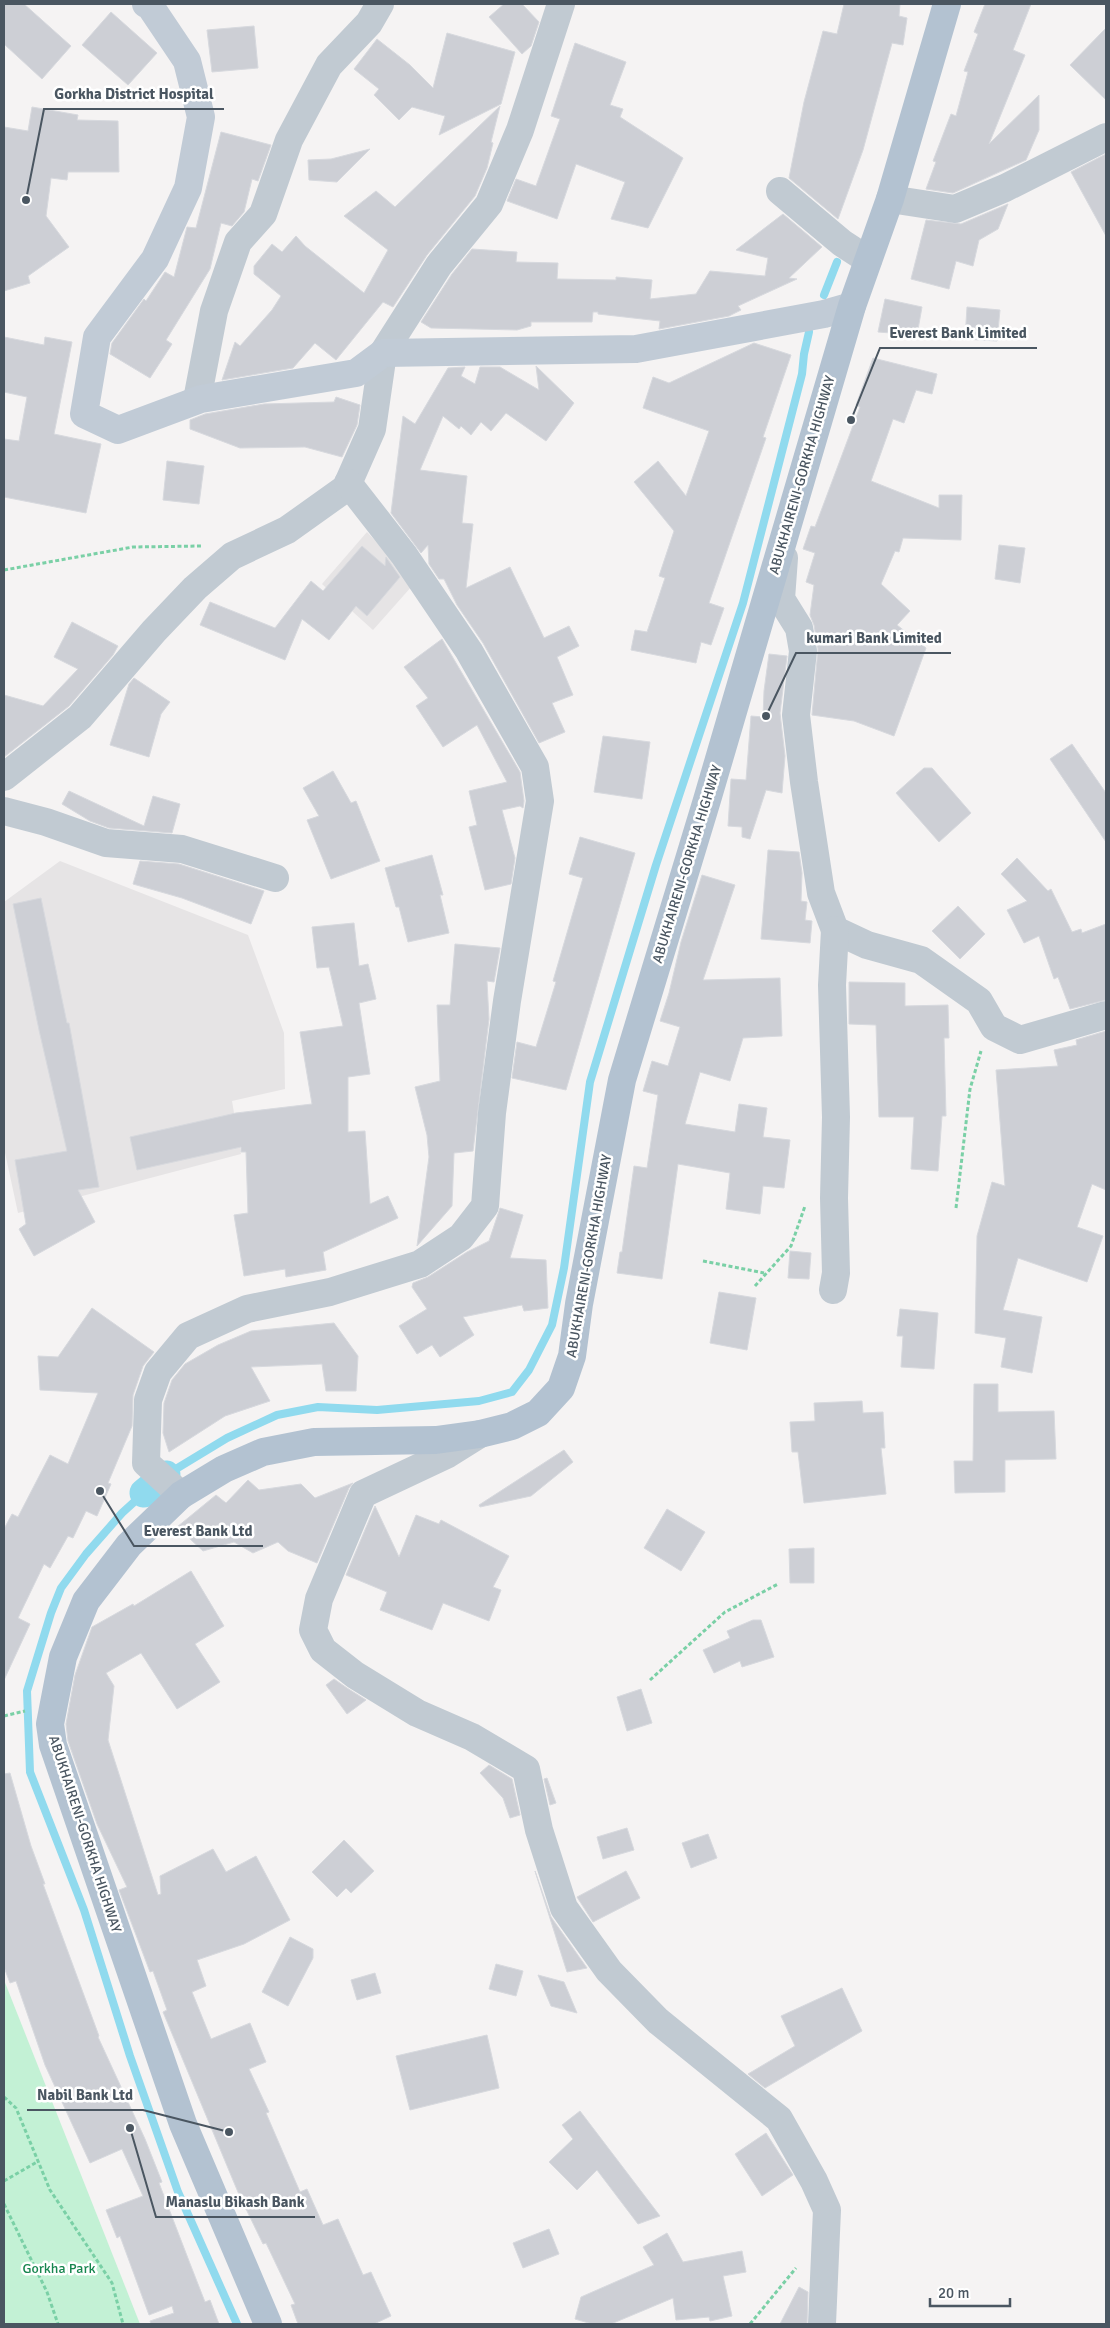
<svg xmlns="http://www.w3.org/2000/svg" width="1110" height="2328" font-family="Signika,sans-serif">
  <rect width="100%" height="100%" fill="#f5f3f3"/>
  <g fill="#e6e4e5">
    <path d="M 367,532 L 398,565 L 412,586 L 373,630 L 322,584 Z"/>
    <path d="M 60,861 L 248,935 L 284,1033 L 285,1089 L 232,1101 L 241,1154 L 18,1213 L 4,1148 L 4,902 Z"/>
  </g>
  <path fill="#c3f1d5" d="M 4,1980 L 140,2324 L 4,2324 Z"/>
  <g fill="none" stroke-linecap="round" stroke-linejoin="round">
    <g stroke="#90daee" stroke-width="8">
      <path d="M 824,295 L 837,262"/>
      <path d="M 166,1475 L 227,1438 L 277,1415 L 318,1407 L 377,1410 L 479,1401 L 512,1392 L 529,1370 L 552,1325 L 564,1268 L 590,1082 L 656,865 L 743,603 L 802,374 L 804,354 L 809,332"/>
      <path d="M 144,1493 L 122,1513 L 86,1554 L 61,1588 L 51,1613 L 27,1691 L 30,1772 L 84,1910 L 130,2056 L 178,2192 L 237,2324"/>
    </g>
    <path stroke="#90daee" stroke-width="29" d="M 144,1493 L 166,1475"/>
  </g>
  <g fill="#cdcfd5" stroke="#d7d9de">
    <path d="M 4,4 L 24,4 L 71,46 L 42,79 L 4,44 Z"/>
    <path d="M 504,4 L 522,4 L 539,22 L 531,46 L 522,54 L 489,17 Z"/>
    <path d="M 844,4 L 900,4 L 899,16 L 907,18 L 903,45 L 892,43 L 863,150 L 838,219 L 789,178 L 804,102 L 823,31 L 837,34 Z"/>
    <path d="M 985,4 L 1031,4 L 1013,50 L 1025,55 L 989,144 L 1039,95 L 1039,130 L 1026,160 L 953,193 L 926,189 L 936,162 L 933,161 L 951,114 L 956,116 L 968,72 L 964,71 L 978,34 L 974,32 Z"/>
    <path d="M 111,12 L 157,53 L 128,85 L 82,45 Z"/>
    <path d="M 254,26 L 258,68 L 212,72 L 207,30 Z"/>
    <path d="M 1106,28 L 1106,100 L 1070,65 Z"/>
    <path d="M 447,33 L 515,52 L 501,104 L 439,135 L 445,116 L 412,107 L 399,120 L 374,95 L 379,89 L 354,69 L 377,39 L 410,65 L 433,88 Z"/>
    <path d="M 575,43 L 626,62 L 610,105 L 623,109 L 620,117 L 683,158 L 648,228 L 611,219 L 625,182 L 576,164 L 557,219 L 507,201 L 516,179 L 536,186 L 560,119 L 551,116 Z"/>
    <path d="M 500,106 L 491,142 L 493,143 L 487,168 L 475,196 L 427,255 L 393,307 L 383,302 L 336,360 L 315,343 L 293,368 L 222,380 L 235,342 L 240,346 L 272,310 L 281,296 L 254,274 L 254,266 L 272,244 L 282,252 L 296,236 L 305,246 L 364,293 L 388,250 L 344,216 L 376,191 L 395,207 Z"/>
    <path d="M 32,107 L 78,115 L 77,120 L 118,121 L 119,172 L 68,172 L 67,180 L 51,178 L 46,216 L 69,247 L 28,276 L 30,283 L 4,291 L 4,127 L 28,131 Z"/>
    <path d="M 221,132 L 271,145 L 258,181 L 252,179 L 244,212 L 232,226 L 221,223 L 210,269 L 166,340 L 172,344 L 150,378 L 110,354 L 112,343 L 144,299 L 146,301 L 165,272 L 174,277 L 187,227 L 196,228 Z"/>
    <path d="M 370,149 L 337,182 L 309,180 L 308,160 L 331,159 Z"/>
    <path d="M 1106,154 L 1106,236 L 1071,172 Z"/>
    <path d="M 1008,204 L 998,229 L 979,240 L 973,266 L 956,261 L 949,289 L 911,279 L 926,220 L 961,224 Z"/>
    <path d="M 783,214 L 822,247 L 789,278 L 797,279 L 738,306 L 741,310 L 729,316 L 659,329 L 660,321 L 598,314 L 598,312 L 593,312 L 592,322 L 531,322 L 531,326 L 517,330 L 431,328 L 421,322 L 452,274 L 472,249 L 517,252 L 516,262 L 558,263 L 557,279 L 616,280 L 616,277 L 652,280 L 650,299 L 696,294 L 710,271 L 765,276 L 768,258 L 736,250 Z"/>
    <path d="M 885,299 L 922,307 L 917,335 L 878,332 Z"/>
    <path d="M 967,307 L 1000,310 L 997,341 L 965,339 Z"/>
    <path d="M 4,337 L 44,345 L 45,337 L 72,342 L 54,434 L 101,444 L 86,513 L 4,497 L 4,439 L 19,441 L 27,397 L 4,392 Z"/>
    <path d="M 754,343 L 791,355 L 763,437 L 766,438 L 709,603 L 724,608 L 711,645 L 701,642 L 696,663 L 631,650 L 635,630 L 647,632 L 665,578 L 659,576 L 674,531 L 634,482 L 658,461 L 686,496 L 709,431 L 643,408 L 653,377 L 669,383 Z"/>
    <path d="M 873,358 L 937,374 L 932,394 L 916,390 L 904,423 L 893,419 L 871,481 L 939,508 L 939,495 L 962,495 L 961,540 L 903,538 L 899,552 L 895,551 L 881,584 L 910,611 L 897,625 L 926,648 L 894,736 L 854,721 L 812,715 L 818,649 L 814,625 L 810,615 L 814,585 L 806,582 L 815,553 L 803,549 L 811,526 L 815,527 L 860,407 L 856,405 Z"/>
    <path d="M 536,366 L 574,403 L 546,441 L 506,413 L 491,431 L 481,422 L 471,435 L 461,426 L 459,429 L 443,416 L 420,470 L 467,476 L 462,523 L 473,524 L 466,588 L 510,567 L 544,638 L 569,626 L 579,646 L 557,657 L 573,695 L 552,703 L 565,732 L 539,743 L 483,643 L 457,605 L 444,579 L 439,579 L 429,564 L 428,545 L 421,553 L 391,513 L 403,416 L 415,424 L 448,368 L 465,367 L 461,376 L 475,384 L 480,367 L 500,367 L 539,390 Z"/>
    <path d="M 336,397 L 360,405 L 357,425 L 342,457 L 305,447 L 240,448 L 190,429 L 190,420 L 205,414 L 264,404 L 334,402 Z"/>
    <path d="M 167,461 L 204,466 L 199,504 L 163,500 Z"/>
    <path d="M 999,545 L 1025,548 L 1020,583 L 995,579 Z"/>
    <path d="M 362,546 L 385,566 L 386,557 L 400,577 L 367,616 L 356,606 L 329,640 L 302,619 L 285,660 L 200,625 L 210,602 L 275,628 L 311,581 L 323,591 Z"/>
    <path d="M 72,622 L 118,646 L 113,655 L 69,706 L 4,757 L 4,695 L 43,706 L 78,669 L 54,657 Z"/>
    <path d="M 442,639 L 520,772 L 524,801 L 523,808 L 520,806 L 502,810 L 515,858 L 511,884 L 485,890 L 469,827 L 477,825 L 469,791 L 507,782 L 477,725 L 443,747 L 416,706 L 428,698 L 404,667 Z"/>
    <path d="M 769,654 L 787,656 L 780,713 L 785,756 L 782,793 L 766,790 L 750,839 L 742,837 L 742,827 L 728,826 L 731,779 L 746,780 L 751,716 L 763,717 L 764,691 Z"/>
    <path d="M 134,678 L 170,702 L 161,714 L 149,757 L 110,745 L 129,684 Z"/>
    <path d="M 603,736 L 650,742 L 642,799 L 594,792 Z"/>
    <path d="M 1072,744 L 1106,793 L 1106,842 L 1050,759 Z"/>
    <path d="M 924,768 L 932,768 L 971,813 L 939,842 L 896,793 Z"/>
    <path d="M 333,771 L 351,803 L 356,801 L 380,861 L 331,879 L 307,820 L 319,816 L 303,788 Z"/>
    <path d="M 69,791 L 144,826 L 153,796 L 180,804 L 172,833 L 109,828 L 90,821 L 62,804 Z"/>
    <path d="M 580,837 L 635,853 L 566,1090 L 512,1078 L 517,1042 L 536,1047 L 556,982 L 553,981 L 583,878 L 569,874 Z"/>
    <path d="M 768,850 L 799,852 L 802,873 L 801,901 L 807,902 L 805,920 L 812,921 L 810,943 L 761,939 Z"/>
    <path d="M 432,855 L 443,895 L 440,895 L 449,933 L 408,942 L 399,907 L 396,907 L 385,868 Z"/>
    <path d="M 1017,858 L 1048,891 L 1051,889 L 1072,932 L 1081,929 L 1082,933 L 1106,924 L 1106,1000 L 1070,1009 L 1058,977 L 1054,979 L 1039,936 L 1024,943 L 1007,910 L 1027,901 L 1001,874 Z"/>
    <path d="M 140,861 L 179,864 L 264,891 L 251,924 L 182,898 L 133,884 Z"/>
    <path d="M 702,875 L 735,885 L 703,980 L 780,978 L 782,1036 L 743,1038 L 730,1081 L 700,1072 L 685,1124 L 735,1132 L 739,1104 L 767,1108 L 763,1137 L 790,1140 L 784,1188 L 763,1186 L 760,1214 L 726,1209 L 730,1173 L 678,1164 L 662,1279 L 617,1273 L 620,1252 L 622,1252 L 634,1166 L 647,1168 L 658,1095 L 643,1091 L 652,1061 L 668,1066 L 680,1027 L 660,1021 L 669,993 L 681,942 Z"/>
    <path d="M 41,898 L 67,1023 L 69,1023 L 99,1187 L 78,1190 L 95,1222 L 34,1256 L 19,1229 L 26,1224 L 15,1160 L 67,1151 L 39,1030 L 13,904 Z"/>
    <path d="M 958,906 L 985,934 L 960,959 L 932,931 Z"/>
    <path d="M 354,923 L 359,966 L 368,964 L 376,999 L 359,1003 L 370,1074 L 348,1077 L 348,1132 L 365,1131 L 370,1204 L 388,1196 L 398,1218 L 323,1252 L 326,1270 L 286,1277 L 285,1269 L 244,1276 L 234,1215 L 248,1213 L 246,1152 L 241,1152 L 241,1147 L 137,1170 L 130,1137 L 236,1113 L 312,1104 L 300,1032 L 343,1026 L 329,967 L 317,968 L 312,927 Z"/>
    <path d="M 455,944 L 500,948 L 494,982 L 487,981 L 489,1019 L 473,1151 L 454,1153 L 452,1206 L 417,1246 L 429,1157 L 427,1135 L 415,1087 L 440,1081 L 437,1005 L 450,1005 Z"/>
    <path d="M 849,982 L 905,983 L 905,1006 L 948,1005 L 949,1038 L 944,1038 L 946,1116 L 942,1116 L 938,1171 L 911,1169 L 914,1117 L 879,1117 L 876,1025 L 849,1024 Z"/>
    <path d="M 1106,1031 L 1106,1190 L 1092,1184 L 1077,1227 L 1103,1236 L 1087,1282 L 1018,1258 L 1003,1310 L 1042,1317 L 1032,1373 L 1001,1367 L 1006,1338 L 975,1333 L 977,1236 L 992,1182 L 1005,1186 L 996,1070 L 1058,1066 L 1054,1050 L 1077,1045 L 1076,1040 Z"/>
    <path d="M 500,1208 L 523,1215 L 510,1258 L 546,1260 L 548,1308 L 524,1311 L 522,1305 L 463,1317 L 474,1335 L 440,1357 L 432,1345 L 417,1354 L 399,1326 L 427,1309 L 412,1287 L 413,1283 L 428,1277 L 467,1252 L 489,1241 Z"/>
    <path d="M 790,1251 L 811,1253 L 809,1279 L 788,1278 Z"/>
    <path d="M 719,1292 L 756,1298 L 747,1350 L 710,1343 Z"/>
    <path d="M 92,1308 L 154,1352 L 143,1366 L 133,1395 L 132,1426 L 108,1483 L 111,1484 L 97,1516 L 86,1511 L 73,1538 L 68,1536 L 50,1568 L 44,1564 L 18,1618 L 30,1624 L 4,1680 L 4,1529 L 12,1514 L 18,1517 L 50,1455 L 68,1464 L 98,1393 L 40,1390 L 38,1356 L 58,1357 Z"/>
    <path d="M 900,1309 L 938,1313 L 934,1369 L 901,1367 L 903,1336 L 897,1336 Z"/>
    <path d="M 334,1323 L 358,1356 L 356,1391 L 326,1391 L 322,1364 L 251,1367 L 270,1401 L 225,1416 L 169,1452 L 163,1433 L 164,1403 L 172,1380 L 185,1364 L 218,1345 L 251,1331 Z"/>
    <path d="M 974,1384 L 998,1384 L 998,1412 L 1054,1411 L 1056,1459 L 1005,1460 L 1005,1492 L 955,1493 L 954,1461 L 973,1461 Z"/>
    <path d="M 862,1401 L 863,1413 L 883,1412 L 885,1448 L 881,1448 L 886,1494 L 804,1503 L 798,1452 L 792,1452 L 790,1422 L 815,1421 L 814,1403 Z"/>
    <path d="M 564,1450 L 573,1462 L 531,1496 L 480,1507 L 479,1505 Z"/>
    <path d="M 248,1480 L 259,1490 L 301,1484 L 315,1498 L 353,1483 L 349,1488 L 317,1563 L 288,1551 L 278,1542 L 253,1553 L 234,1542 L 203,1551 L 177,1527 L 216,1495 L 226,1503 Z"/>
    <path d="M 375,1506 L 399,1557 L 416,1515 L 439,1524 L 441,1520 L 509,1556 L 493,1587 L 501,1590 L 489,1621 L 443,1603 L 432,1630 L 380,1610 L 387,1592 L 346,1575 Z"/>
    <path d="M 667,1509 L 705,1532 L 681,1571 L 644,1548 Z"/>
    <path d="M 814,1548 L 814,1583 L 790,1583 L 789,1549 Z"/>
    <path d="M 191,1571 L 224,1626 L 195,1644 L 220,1682 L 177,1709 L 141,1653 L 106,1673 L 114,1686 L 108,1740 L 158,1895 L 161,1894 L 160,1876 L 213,1849 L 226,1872 L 256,1856 L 290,1920 L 244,1944 L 197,1960 L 206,1986 L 192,1992 L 211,2039 L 250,2023 L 266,2062 L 249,2069 L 269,2112 L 266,2113 L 300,2192 L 307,2189 L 323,2225 L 338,2219 L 363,2275 L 371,2272 L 391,2316 L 374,2324 L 298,2324 L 291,2305 L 295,2304 L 266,2243 L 263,2244 L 246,2209 L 245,2209 L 163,2012 L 167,2010 L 153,1971 L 150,1972 L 119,1890 L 127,1887 L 97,1824 L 68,1741 L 66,1724 L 75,1675 L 92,1627 L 133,1604 L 134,1606 Z"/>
    <path d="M 753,1620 L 761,1620 L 774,1657 L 742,1667 L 740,1661 L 714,1673 L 703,1650 L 730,1638 L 727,1631 Z"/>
    <path d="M 334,1679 L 347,1688 L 366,1700 L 347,1714 L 326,1685 Z"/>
    <path d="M 641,1689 L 652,1723 L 627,1731 L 617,1697 Z"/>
    <path d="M 489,1765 L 512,1779 L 520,1815 L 510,1818 L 503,1798 L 480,1773 Z"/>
    <path d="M 10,1773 L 31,1846 L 45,1884 L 43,1884 L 99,2036 L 98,2037 L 145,2139 L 162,2182 L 159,2183 L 189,2261 L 205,2302 L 210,2300 L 219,2324 L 151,2324 L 150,2321 L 174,2313 L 172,2306 L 149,2315 L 120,2236 L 117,2238 L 106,2210 L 143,2196 L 122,2149 L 90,2163 L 45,2065 L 16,1981 L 10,1983 L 4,1967 L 4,1774 Z"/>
    <path d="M 547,1778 L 556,1803 L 550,1805 L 544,1779 Z"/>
    <path d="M 627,1828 L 634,1850 L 603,1859 L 597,1837 Z"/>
    <path d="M 708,1834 L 717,1858 L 691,1868 L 682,1843 Z"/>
    <path d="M 344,1840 L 374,1871 L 351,1893 L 346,1888 L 337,1897 L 312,1872 Z"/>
    <path d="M 535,1871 L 551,1917 L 587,1968 L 567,1972 Z"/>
    <path d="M 626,1871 L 640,1898 L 593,1922 L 577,1897 Z"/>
    <path d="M 290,1937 L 313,1949 L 313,1958 L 288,2006 L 262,1992 Z"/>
    <path d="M 496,1964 L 523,1971 L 516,1996 L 489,1989 Z"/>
    <path d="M 375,1973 L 381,1993 L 357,2000 L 351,1980 Z"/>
    <path d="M 538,1975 L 564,1982 L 577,2013 L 551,2006 Z"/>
    <path d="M 842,1988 L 862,2031 L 765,2088 L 748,2074 L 795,2046 L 781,2016 Z"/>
    <path d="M 487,2035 L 499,2088 L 410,2110 L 396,2056 Z"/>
    <path d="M 580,2111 L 660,2216 L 638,2224 L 597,2170 L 577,2190 L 549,2162 L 573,2139 L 562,2125 Z"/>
    <path d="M 766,2133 L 793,2175 L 762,2196 L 735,2154 Z"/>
    <path d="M 549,2229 L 559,2254 L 523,2268 L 513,2243 Z"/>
    <path d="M 667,2233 L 683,2262 L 742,2251 L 746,2272 L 723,2276 L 732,2316 L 710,2321 L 709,2317 L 676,2320 L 673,2298 L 611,2324 L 592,2324 L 575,2319 L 581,2297 L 654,2265 L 643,2247 Z"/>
    <path d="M 799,2287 L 808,2292 L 807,2324 L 780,2324 Z"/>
  </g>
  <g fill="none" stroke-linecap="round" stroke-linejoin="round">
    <g stroke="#7ad0a6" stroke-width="3" stroke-dasharray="4 2.5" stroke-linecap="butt">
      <path d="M 4,570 L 133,547 L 201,546"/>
      <path d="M 956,1208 L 970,1089 L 981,1051"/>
      <path d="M 703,1261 L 764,1273"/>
      <path d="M 755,1286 L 791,1246 L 805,1206"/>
      <path d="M 650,1680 L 725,1612 L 778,1584"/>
      <path d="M 4,1716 L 25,1711"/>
      <path d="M 4,2097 L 16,2108 L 50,2190 L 112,2283 L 123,2324"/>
      <path d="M 4,2181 L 37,2162"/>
      <path d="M 4,2204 L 47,2292 L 58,2324"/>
      <path d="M 750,2324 L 796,2268"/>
    </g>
    <g stroke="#c1cad2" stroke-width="28">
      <path d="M 780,191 L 842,243 L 868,260"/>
      <path d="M 890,199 L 955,209 L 1005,188 L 1106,137"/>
      <path d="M 197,400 L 214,311 L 238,242 L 263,214 L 289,140 L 329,65 L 369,23 L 380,4"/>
      <path d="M 784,558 L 781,599 L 799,628 L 803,651 L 796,715 L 804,782 L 821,893 L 835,930 L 867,945 L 921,960 L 979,1001 L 994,1027 L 1020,1040 L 1106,1015"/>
      <path d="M 4,777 L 80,717 L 154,631 L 195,588 L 232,556 L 287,530 L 346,488 L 372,429 L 383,353 L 439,265 L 489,204 L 520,130 L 561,4"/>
      <path d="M 4,811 L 46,822 L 106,843 L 182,849 L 275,878"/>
      <path d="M 833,1290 L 836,1273 L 834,1198 L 836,1117 L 832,985 L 835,930"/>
      <path d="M 480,1434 L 448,1454 L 363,1494 L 319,1599 L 313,1630 L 323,1650 L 355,1675 L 417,1713 L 472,1737 L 526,1769 L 539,1830 L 564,1908 L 609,1971 L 658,2021 L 779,2119 L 814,2181 L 827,2210 L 822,2324"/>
      <path d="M 181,1495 L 146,1463 L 148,1400 L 158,1372 L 188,1336 L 247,1309 L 330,1292 L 420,1264 L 461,1237 L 485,1206 L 492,1113 L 507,1001 L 540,801 L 535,767 L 469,651 L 404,555 L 348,483"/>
    </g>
    <path stroke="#c1cbd6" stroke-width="28" d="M 146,4 L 150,6 L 187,61 L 201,117 L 188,188 L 155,259 L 97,337 L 84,414 L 118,430 L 201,399 L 356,373 L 383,353 L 636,349 L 824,314 L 852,306"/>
    <path stroke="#b3c2d1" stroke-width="28" d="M 268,2324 L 183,2124 L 53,1745 L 50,1724 L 63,1657 L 86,1601 L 129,1545 L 181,1495 L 224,1469 L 263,1452 L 314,1442 L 436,1440 L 480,1434 L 512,1426 L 538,1413 L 561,1388 L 572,1356 L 579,1304 L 622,1080 L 707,800 L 852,306 L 890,199 L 947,4"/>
  </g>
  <g text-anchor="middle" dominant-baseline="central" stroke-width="5" stroke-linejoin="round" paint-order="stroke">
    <g font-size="14" fill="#4a5661" stroke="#fff">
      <text transform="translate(802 475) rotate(-74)">ABUKHAIRENI-GORKHA HIGHWAY</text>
      <text transform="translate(687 864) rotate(-73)">ABUKHAIRENI-GORKHA HIGHWAY</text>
      <text transform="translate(589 1256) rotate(-80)">ABUKHAIRENI-GORKHA HIGHWAY</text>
      <text transform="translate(85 1834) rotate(72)">ABUKHAIRENI-GORKHA HIGHWAY</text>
    </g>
    <g font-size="14" fill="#17864f" stroke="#fff">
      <text x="59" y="2268">Gorkha Park</text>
    </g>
  </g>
  <path fill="none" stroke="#4a5661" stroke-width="2" d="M26 200L44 109H224M851 420L880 348H1037M766 716L796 653H951M100 1491L134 1546H263M229 2132L143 2110H27M130 2128L156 2217H315"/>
  <g fill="#4a5661" stroke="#fff" stroke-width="2">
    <circle cx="26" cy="200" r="5"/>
    <circle cx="851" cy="420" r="5"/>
    <circle cx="766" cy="716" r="5"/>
    <circle cx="100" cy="1491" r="5"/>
    <circle cx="229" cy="2132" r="5"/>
    <circle cx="130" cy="2128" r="5"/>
  </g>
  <g font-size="15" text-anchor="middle" font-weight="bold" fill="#4a5661" stroke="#fff" stroke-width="5" stroke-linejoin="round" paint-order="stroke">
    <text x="134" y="99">Gorkha District Hospital</text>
    <text x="958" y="338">Everest Bank Limited</text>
    <text x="874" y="643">kumari Bank Limited</text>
    <text x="198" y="1536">Everest Bank Ltd</text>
    <text x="85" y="2100">Nabil Bank Ltd</text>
    <text x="235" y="2207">Manaslu Bikash Bank</text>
  </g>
  <rect width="1110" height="2328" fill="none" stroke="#4a5661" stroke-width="10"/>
  <path d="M930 2298v8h80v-8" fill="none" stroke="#4a5661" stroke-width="2.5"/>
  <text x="938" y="2298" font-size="15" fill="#4a5661" stroke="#ffffff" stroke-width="4" paint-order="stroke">20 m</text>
</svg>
